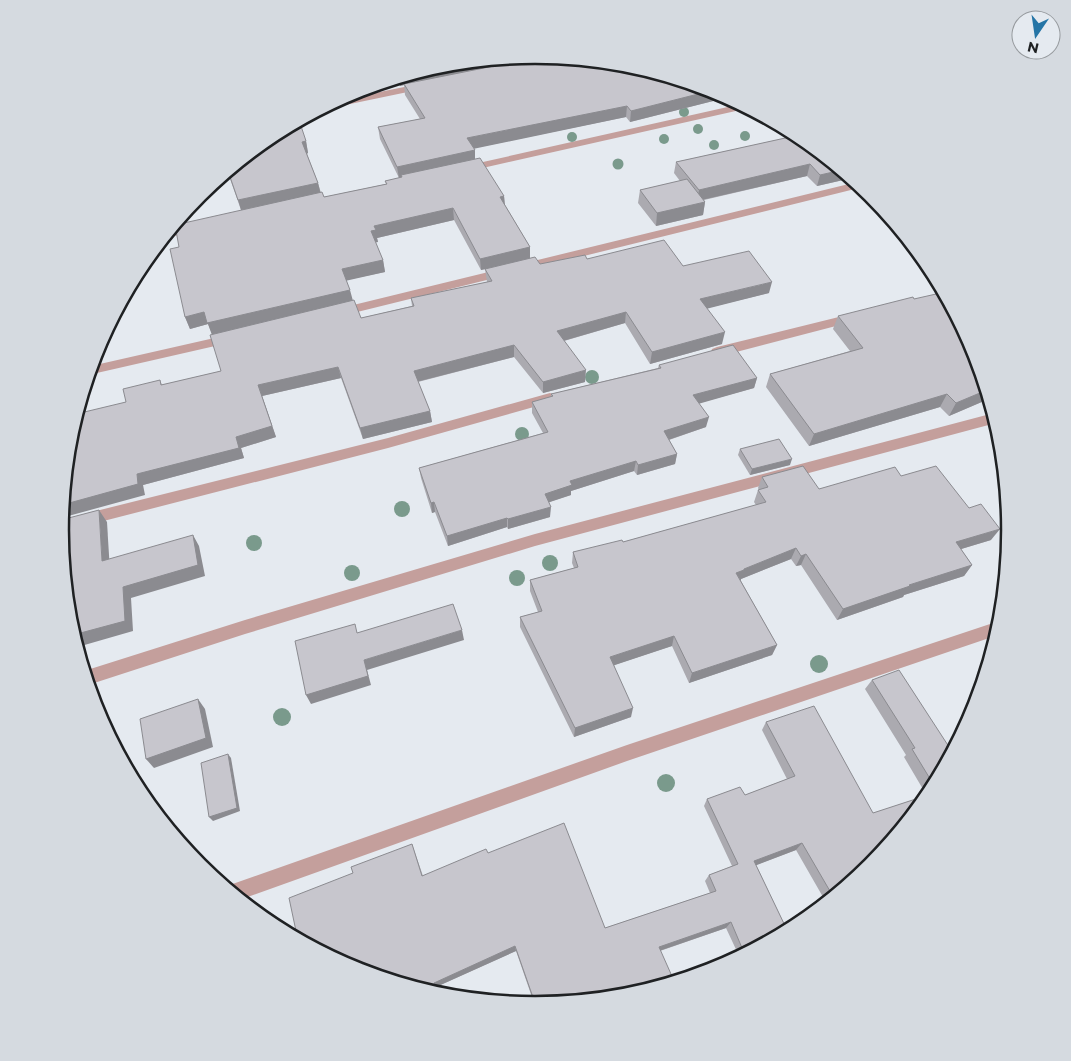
<svg xmlns="http://www.w3.org/2000/svg" width="1071" height="1061" font-family="Montserrat,sans-serif">
  <rect width="100%" height="100%" fill="#e5eaf0"/>
  <g fill="none" stroke-linecap="round" stroke-linejoin="round">
    <g fill="#c49f9c" fill-rule="evenodd">
      <path d="M 424,83 L 427,84 L 427,88 L 326,109 L 322,108 L 335,101 Z"/>
      <path d="M 741,104 L 749,108 L 465,172 L 460,169 L 465,166 Z"/>
      <path d="M 857,182 L 863,187 L 337,317 L 331,313 L 337,309 Z"/>
      <path d="M 196,224 L 200,225 L 202,228 L 200,231 L 163,238 L 169,231 Z"/>
      <path d="M 855,313 L 861,317 L 859,320 L 717,357 L 712,355 L 711,352 L 712,349 L 717,347 Z"/>
      <path d="M 232,334 L 237,335 L 238,338 L 237,341 L 88,375 L 91,366 Z"/>
      <path d="M 550,393 L 555,395 L 557,398 L 555,401 L 388,448 L 84,526 L 79,524 L 77,520 L 79,516 L 84,514 L 388,438 Z"/>
      <path d="M 994,413 L 996,423 L 535,546 L 245,634 L 88,685 L 84,671 L 245,620 L 535,534 Z"/>
      <path d="M 1002,620 L 998,635 L 627,761 L 239,900 L 224,887 L 627,745 Z"/>
    </g>
  </g>
  <g fill="#7a9a8c">
    <circle cx="684" cy="112" r="5"/>
    <circle cx="698" cy="129" r="5"/>
    <circle cx="745" cy="136" r="5"/>
    <circle cx="572" cy="137" r="5"/>
    <circle cx="664" cy="139" r="5"/>
    <circle cx="714" cy="145" r="5"/>
    <circle cx="618" cy="164" r="5.5"/>
    <circle cx="592" cy="377" r="7"/>
    <circle cx="522" cy="434" r="7"/>
    <circle cx="402" cy="509" r="8"/>
    <circle cx="254" cy="543" r="8"/>
    <circle cx="550" cy="563" r="8"/>
    <circle cx="352" cy="573" r="8"/>
    <circle cx="517" cy="578" r="8"/>
    <circle cx="819" cy="664" r="9"/>
    <circle cx="282" cy="717" r="9"/>
    <circle cx="666" cy="783" r="9"/>
  </g>
  <g fill="#abaab0" fill-rule="evenodd">
    <path d="M 443,64 L 718,91 L 729,97 L 630,122 L 626,117 L 474,148 L 475,159 L 504,196 L 505,205 L 530,247 L 530,258 L 540,264 L 587,259 L 683,266 L 769,293 L 707,308 L 722,344 L 650,364 L 625,323 L 564,341 L 585,382 L 543,393 L 514,357 L 418,382 L 430,411 L 432,422 L 363,439 L 341,378 L 262,396 L 276,437 L 241,448 L 244,458 L 143,485 L 145,495 L 126,402 L 160,380 L 162,385 L 221,371 L 212,334 L 208,324 L 190,329 L 185,317 L 179,247 L 241,210 L 228,173 L 224,174 L 272,135 L 306,141 L 308,153 L 307,154 L 318,183 L 321,193 L 324,197 L 386,184 L 385,181 L 399,178 L 380,139 L 378,127 L 420,119 L 405,95 L 404,85 L 400,86 L 395,79 ZM 454,220 L 481,270 L 485,269 L 487,282 L 411,298 L 412,306 L 361,318 L 352,301 L 346,280 L 385,272 L 383,260 L 375,242 L 378,242 L 377,238 Z"/>
    <path d="M 788,129 L 800,135 L 852,178 L 817,186 L 807,176 L 704,200 L 705,202 L 703,215 L 656,226 L 638,203 L 640,190 L 680,181 L 674,173 L 676,162 L 795,136 Z"/>
    <path d="M 838,316 L 975,349 L 994,411 L 984,401 L 949,416 L 940,407 L 809,446 L 766,387 L 770,374 L 850,351 L 833,329 Z"/>
    <path d="M 659,365 L 757,378 L 754,388 L 699,403 L 706,427 L 669,440 L 677,454 L 675,464 L 637,475 L 634,471 L 571,491 L 571,495 L 549,502 L 550,517 L 508,529 L 507,527 L 448,546 L 435,512 L 432,513 L 421,478 L 419,468 L 543,433 L 532,413 L 532,402 L 551,397 L 551,394 L 658,368 Z"/>
    <path d="M 740,449 L 790,465 L 750,475 L 738,455 Z"/>
    <path d="M 901,476 L 991,540 L 961,549 L 972,565 L 964,576 L 904,595 L 903,597 L 837,620 L 801,565 L 796,566 L 791,559 L 741,579 L 741,581 L 777,645 L 772,655 L 689,683 L 672,646 L 614,665 L 631,717 L 574,737 L 520,627 L 520,617 L 538,612 L 530,591 L 530,580 L 574,568 L 572,563 L 573,552 L 623,542 L 756,505 L 754,502 L 758,490 L 759,490 L 758,488 L 762,477 L 819,489 Z"/>
    <path d="M 872,680 L 953,753 L 931,795 L 872,867 L 827,904 L 796,850 L 756,865 L 788,932 L 740,958 L 726,928 L 660,951 L 628,997 L 619,998 L 618,995 L 607,999 L 535,1006 L 516,951 L 436,987 L 296,931 L 353,873 L 412,844 L 423,876 L 488,853 L 605,928 L 710,893 L 705,881 L 709,875 L 732,866 L 704,806 L 707,799 L 745,795 L 787,779 L 762,730 L 766,722 L 873,813 L 927,796 L 904,757 L 906,755 L 865,689 Z"/>
  </g>
  <g fill="#8b8b90">
    <path d="M 536,55 L 550,56 L 404,84 L 404,85 L 400,86 L 399,78 L 422,70 L 465,62 Z"/>
    <path d="M 714,90 L 729,97 L 630,122 L 631,111 Z"/>
    <path d="M 627,106 L 626,117 L 468,150 L 467,138 Z"/>
    <path d="M 306,141 L 308,153 L 305,154 L 302,142 Z"/>
    <path d="M 475,150 L 475,161 L 401,175 L 402,177 L 399,178 L 397,167 Z"/>
    <path d="M 810,164 L 807,176 L 697,201 L 699,190 Z"/>
    <path d="M 842,170 L 852,178 L 817,186 L 820,175 Z"/>
    <path d="M 318,183 L 321,195 L 242,213 L 238,200 Z"/>
    <path d="M 504,196 L 505,208 L 500,197 Z"/>
    <path d="M 705,202 L 703,215 L 656,226 L 657,213 Z"/>
    <path d="M 453,208 L 454,220 L 377,238 L 378,242 L 373,243 L 371,231 L 374,226 Z"/>
    <path d="M 530,247 L 530,259 L 481,270 L 480,259 Z"/>
    <path d="M 383,260 L 385,272 L 345,281 L 342,269 Z"/>
    <path d="M 772,282 L 769,293 L 698,311 L 700,299 Z"/>
    <path d="M 350,290 L 353,301 L 212,335 L 208,324 L 190,329 L 185,317 L 204,312 Z"/>
    <path d="M 626,312 L 625,323 L 556,343 L 557,331 Z"/>
    <path d="M 725,332 L 722,344 L 650,364 L 652,352 Z"/>
    <path d="M 514,345 L 514,357 L 416,382 L 414,371 Z"/>
    <path d="M 338,367 L 341,378 L 262,396 L 276,437 L 241,448 L 244,458 L 143,485 L 145,495 L 61,518 L 62,505 L 137,474 L 236,437 L 258,385 Z"/>
    <path d="M 586,370 L 585,382 L 543,393 L 543,382 Z"/>
    <path d="M 757,378 L 754,388 L 691,406 L 693,395 Z"/>
    <path d="M 987,390 L 988,393 L 984,401 L 949,416 L 956,403 Z"/>
    <path d="M 947,394 L 940,407 L 809,446 L 814,434 Z"/>
    <path d="M 430,411 L 432,422 L 363,439 L 360,428 Z"/>
    <path d="M 709,417 L 706,427 L 662,442 L 664,431 Z"/>
    <path d="M 677,454 L 675,464 L 637,475 L 638,465 Z"/>
    <path d="M 792,459 L 790,465 L 750,475 L 752,469 Z"/>
    <path d="M 636,461 L 634,471 L 571,491 L 571,495 L 544,504 L 545,494 L 570,481 Z"/>
    <path d="M 434,502 L 435,512 L 432,513 L 431,503 Z"/>
    <path d="M 551,507 L 550,517 L 508,529 L 508,519 Z"/>
    <path d="M 99,510 L 107,522 L 110,572 L 102,561 Z"/>
    <path d="M 507,518 L 507,527 L 448,546 L 447,536 Z"/>
    <path d="M 1000,529 L 991,540 L 948,553 L 956,542 Z"/>
    <path d="M 193,535 L 199,546 L 205,576 L 131,598 L 133,631 L 81,646 L 73,637 L 73,635 L 123,587 Z"/>
    <path d="M 796,548 L 791,559 L 741,579 L 741,581 L 736,573 L 744,569 Z"/>
    <path d="M 806,554 L 801,565 L 796,566 L 801,556 Z"/>
    <path d="M 69,563 L 77,574 L 65,577 L 63,564 Z"/>
    <path d="M 972,565 L 964,576 L 904,595 L 903,597 L 837,620 L 843,609 L 909,585 Z"/>
    <path d="M 462,630 L 464,640 L 367,670 L 371,685 L 311,704 L 306,695 L 364,660 Z"/>
    <path d="M 674,636 L 672,646 L 609,667 L 610,657 Z"/>
    <path d="M 777,645 L 772,655 L 689,683 L 692,673 Z"/>
    <path d="M 198,699 L 205,709 L 213,747 L 154,768 L 146,759 Z"/>
    <path d="M 633,708 L 631,717 L 574,737 L 575,728 Z"/>
    <path d="M 228,754 L 231,758 L 240,811 L 213,821 L 209,817 Z"/>
    <path d="M 802,843 L 796,850 L 749,868 L 754,861 Z"/>
    <path d="M 731,922 L 726,928 L 656,952 L 659,947 Z"/>
    <path d="M 515,946 L 516,951 L 436,987 L 438,996 L 437,995 L 434,983 Z"/>
    <path d="M 620,991 L 618,995 L 607,999 L 596,1000 Z"/>
  </g>
  <g fill="#c7c6cd" stroke="#8b8b90">
    <path d="M 544,56 L 629,64 L 714,90 L 631,111 L 627,106 L 467,138 L 475,150 L 397,167 L 378,127 L 425,118 L 404,84 Z"/>
    <path d="M 465,62 L 422,70 L 443,64 Z"/>
    <path d="M 299,120 L 306,141 L 302,142 L 318,183 L 238,200 L 228,171 L 272,135 Z"/>
    <path d="M 799,135 L 842,170 L 820,175 L 810,164 L 699,190 L 676,162 Z"/>
    <path d="M 480,158 L 504,196 L 500,197 L 530,247 L 480,259 L 453,208 L 374,226 L 376,230 L 371,231 L 383,260 L 342,269 L 350,290 L 207,323 L 204,312 L 185,317 L 170,249 L 179,247 L 175,225 L 322,192 L 324,197 L 387,184 L 385,181 L 402,177 L 401,175 Z"/>
    <path d="M 687,179 L 705,202 L 657,213 L 640,190 Z"/>
    <path d="M 664,240 L 683,266 L 749,251 L 772,282 L 700,299 L 725,332 L 652,352 L 626,312 L 557,331 L 586,370 L 543,382 L 514,345 L 414,371 L 430,411 L 360,428 L 338,367 L 258,385 L 272,426 L 236,437 L 239,448 L 137,474 L 138,484 L 62,505 L 69,437 L 76,414 L 126,402 L 123,389 L 160,380 L 161,385 L 221,371 L 210,335 L 354,300 L 361,318 L 414,306 L 411,298 L 492,281 L 485,269 L 535,257 L 540,264 L 585,255 L 587,259 Z"/>
    <path d="M 945,292 L 975,349 L 987,390 L 956,403 L 947,394 L 814,434 L 770,374 L 863,348 L 838,316 L 913,297 L 914,299 Z"/>
    <path d="M 733,345 L 757,378 L 693,395 L 709,417 L 664,431 L 677,454 L 638,465 L 636,461 L 570,481 L 572,485 L 545,494 L 551,507 L 508,519 L 507,518 L 447,536 L 434,502 L 431,503 L 419,468 L 548,432 L 532,402 L 553,396 L 551,394 L 661,368 L 659,365 Z"/>
    <path d="M 779,439 L 792,459 L 752,469 L 740,449 Z"/>
    <path d="M 803,466 L 819,489 L 895,467 L 901,476 L 936,466 L 969,508 L 981,504 L 1000,529 L 956,542 L 972,565 L 909,585 L 910,586 L 843,609 L 806,554 L 801,556 L 796,548 L 744,569 L 744,570 L 736,573 L 777,645 L 692,673 L 674,636 L 610,657 L 633,708 L 575,728 L 520,617 L 542,611 L 530,580 L 578,567 L 573,552 L 622,540 L 623,542 L 766,502 L 758,490 L 768,487 L 762,477 Z"/>
    <path d="M 99,510 L 102,561 L 193,535 L 198,565 L 123,587 L 125,621 L 73,635 L 72,632 L 69,563 L 63,564 L 60,530 L 61,520 Z"/>
    <path d="M 453,604 L 462,630 L 364,660 L 368,676 L 306,695 L 295,641 L 355,624 L 357,633 Z"/>
    <path d="M 899,670 L 953,753 L 935,787 L 912,749 L 915,748 L 872,680 Z"/>
    <path d="M 198,699 L 206,738 L 146,759 L 140,719 Z"/>
    <path d="M 814,706 L 873,813 L 931,794 L 872,867 L 834,898 L 802,843 L 754,861 L 788,932 L 745,955 L 731,922 L 659,947 L 675,983 L 628,997 L 622,997 L 620,991 L 596,1000 L 536,1006 L 515,946 L 434,983 L 437,995 L 353,970 L 286,934 L 296,931 L 289,898 L 353,873 L 351,867 L 412,844 L 422,876 L 486,849 L 488,853 L 564,823 L 605,928 L 716,891 L 709,875 L 738,864 L 707,799 L 740,787 L 745,795 L 795,776 L 766,722 Z"/>
    <path d="M 228,754 L 237,808 L 209,817 L 201,763 Z"/>
  </g>
  <path d="M0 0H1071V1061H0ZM69 530a466 466 0 1 1 932 0a466 466 0 1 1-932 0Z" fill="#d5dae0" fill-rule="evenodd"/>
  <path fill="none" stroke="#1f2123" stroke-width="2.5" d="M69 530a466 466 0 1 1 932 0a466 466 0 1 1-932 0Z"/>
  <g transform="translate(1036 35) rotate(193)"><circle r="24" fill="#e5eaf0" stroke="#969a9e"/>
  <path d="M0-4L9 19L0 12L-9 19Z" fill="#2575a6"/>
  <text y="-8" font-size="14" font-weight="bold" text-anchor="middle" fill="#1f2123">N</text>
  </g>
</svg>
